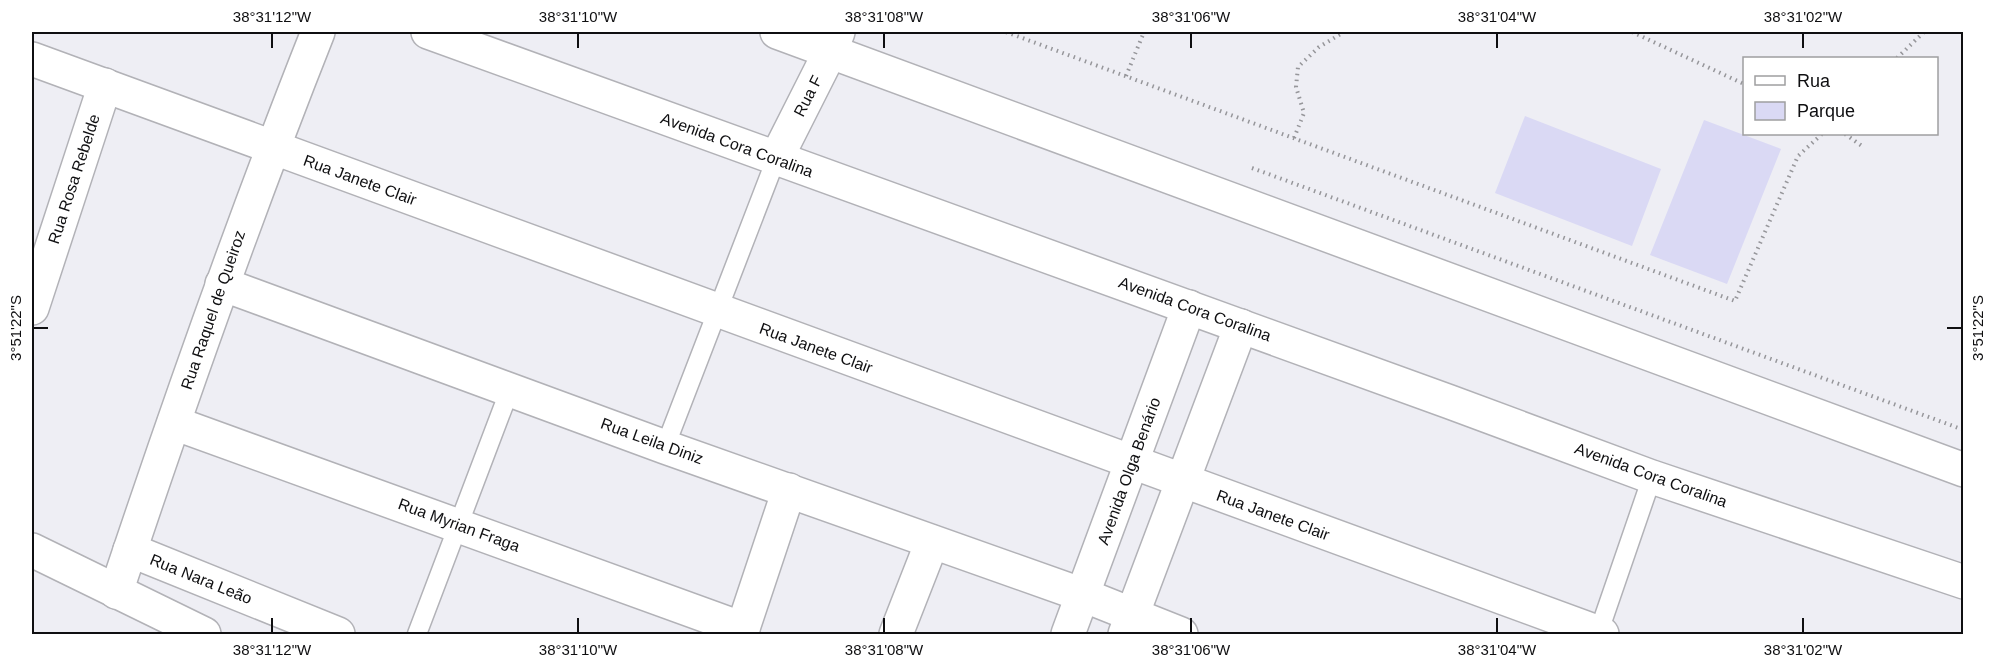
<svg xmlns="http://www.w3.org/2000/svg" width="1995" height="666" font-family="Arial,sans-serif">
  <rect width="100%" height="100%" fill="#eeeef4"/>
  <g fill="#dad9f4">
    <path d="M 1525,116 L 1661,169 L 1632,246 L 1495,193 Z"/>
    <path d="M 1704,120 L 1781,149 L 1727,284 L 1650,255 Z"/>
  </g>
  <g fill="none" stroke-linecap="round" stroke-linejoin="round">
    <g stroke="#b2b2b7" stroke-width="21">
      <g id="service">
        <path d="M 665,447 L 776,159"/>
        <path d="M 417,634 L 510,389"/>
        <path d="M 1598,634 L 1652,477"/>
      </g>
    </g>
    <g stroke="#b2b2b7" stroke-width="36">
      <g id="minor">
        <path d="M 428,32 L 1450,402 L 1652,477 L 1964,582"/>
        <path d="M 777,32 L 1964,470"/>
        <path d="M 32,59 L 1602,634"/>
        <path d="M 776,159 L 830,52 L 838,32"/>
        <path d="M 222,284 L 665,447 L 1083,595 L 1181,634"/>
        <path d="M 32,308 L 105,85"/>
        <path d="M 174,423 L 743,629"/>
        <path d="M 32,550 L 204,634"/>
        <path d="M 130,550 L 338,634"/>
        <path d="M 116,592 C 179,403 245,216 318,32"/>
        <path d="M 741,634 L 789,490"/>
        <path d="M 896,634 L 932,542"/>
        <path d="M 1068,634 L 1189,307"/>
        <path d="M 1125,634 L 1241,326"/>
      </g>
    </g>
    <g stroke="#96969a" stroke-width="4" stroke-dasharray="1.5 4.5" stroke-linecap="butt">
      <path d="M 1006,32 L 1735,301 L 1798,156 L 1822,134"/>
      <path d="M 1632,32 L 1744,84"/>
      <path d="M 1897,58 L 1924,32"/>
      <path d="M 1126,76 L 1144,32"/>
      <path d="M 1845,134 L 1862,146"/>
      <path d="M 1294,138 L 1304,113 L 1296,87 L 1298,67 L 1319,47 L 1344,32"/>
      <path d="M 1252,168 L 1964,430"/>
    </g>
    <use href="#service" stroke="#fff" stroke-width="18"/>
    <use href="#minor" stroke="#fff" stroke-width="33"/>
  </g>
  <path fill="none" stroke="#0f0f11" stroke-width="2" d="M 272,33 L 272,48M 578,33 L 578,48M 884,33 L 884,48M 1191,33 L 1191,48M 1497,33 L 1497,48M 1803,33 L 1803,48M 33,328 L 48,328M 1947,328 L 1962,328M 272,618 L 272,633M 578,618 L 578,633M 884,618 L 884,633M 1191,618 L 1191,633M 1497,618 L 1497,633M 1803,618 L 1803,633"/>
  <g text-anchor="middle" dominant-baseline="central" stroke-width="5" stroke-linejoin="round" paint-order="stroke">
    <g font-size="16" fill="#0f0f11" stroke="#fff">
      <text transform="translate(808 96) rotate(-63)">Rua F</text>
      <text transform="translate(737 145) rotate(20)">Avenida Cora Coralina</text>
      <text transform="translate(74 179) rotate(-72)">Rua Rosa Rebelde</text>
      <text transform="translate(360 180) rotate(20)">Rua Janete Clair</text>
      <text transform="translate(1195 309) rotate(20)">Avenida Cora Coralina</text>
      <text transform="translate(213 310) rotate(-71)">Rua Raquel de Queiroz</text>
      <text transform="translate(816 348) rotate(20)">Rua Janete Clair</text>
      <text transform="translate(652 441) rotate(20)">Rua Leila Diniz</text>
      <text transform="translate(1129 471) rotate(-70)">Avenida Olga Benário</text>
      <text transform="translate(1651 475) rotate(20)">Avenida Cora Coralina</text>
      <text transform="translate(1273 515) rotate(20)">Rua Janete Clair</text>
      <text transform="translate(459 525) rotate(20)">Rua Myrian Fraga</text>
      <text transform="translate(201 579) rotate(22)">Rua Nara Leão</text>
    </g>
  </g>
  <rect width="1995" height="666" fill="none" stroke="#ffffff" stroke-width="66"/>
  <rect x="1743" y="57" width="195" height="78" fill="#ffffff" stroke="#9f9fa0" stroke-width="1.5"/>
  <rect x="1755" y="76" width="30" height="9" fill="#ffffff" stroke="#9f9fa0" stroke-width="1.5"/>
  <text x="1797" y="87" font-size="18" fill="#0f0f11">Rua</text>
  <rect x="1755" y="102" width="30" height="18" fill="#dad9f4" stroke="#9f9fa0" stroke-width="1.5"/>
  <text x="1797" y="117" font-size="18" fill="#0f0f11">Parque</text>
  <rect x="33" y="33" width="1929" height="600" fill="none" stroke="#0f0f11" stroke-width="2"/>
  <g font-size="15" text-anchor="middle" fill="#0f0f11">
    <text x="272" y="22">38°31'12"W</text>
    <text x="578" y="22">38°31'10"W</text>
    <text x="884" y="22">38°31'08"W</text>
    <text x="1191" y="22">38°31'06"W</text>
    <text x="1497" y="22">38°31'04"W</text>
    <text x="1803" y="22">38°31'02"W</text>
    <text transform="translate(16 328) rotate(-90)" y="5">3°51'22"S</text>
    <text transform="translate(1978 328) rotate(-90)" y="5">3°51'22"S</text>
    <text x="272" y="655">38°31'12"W</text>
    <text x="578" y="655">38°31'10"W</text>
    <text x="884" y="655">38°31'08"W</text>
    <text x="1191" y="655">38°31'06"W</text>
    <text x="1497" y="655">38°31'04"W</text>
    <text x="1803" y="655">38°31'02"W</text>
  </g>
</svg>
